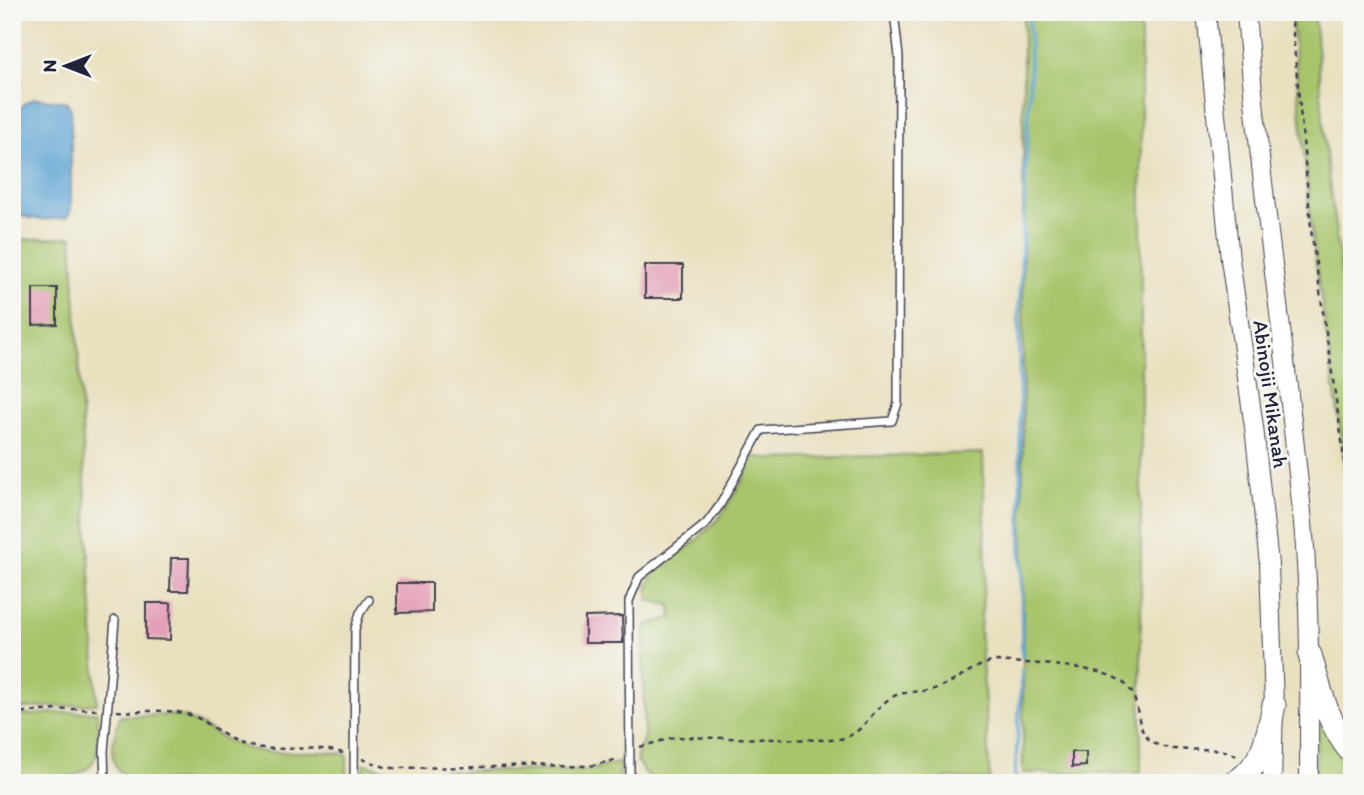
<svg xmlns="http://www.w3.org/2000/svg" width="1364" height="795" font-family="Itim,sans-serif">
  <rect width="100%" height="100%" fill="#f6f6f2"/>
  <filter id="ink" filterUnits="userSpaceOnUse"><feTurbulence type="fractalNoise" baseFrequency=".0143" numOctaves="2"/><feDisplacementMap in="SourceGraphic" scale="14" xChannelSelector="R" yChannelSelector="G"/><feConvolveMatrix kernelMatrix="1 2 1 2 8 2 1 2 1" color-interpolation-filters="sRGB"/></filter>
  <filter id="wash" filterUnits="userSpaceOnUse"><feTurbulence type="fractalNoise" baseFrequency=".00686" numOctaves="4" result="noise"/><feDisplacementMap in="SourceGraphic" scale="28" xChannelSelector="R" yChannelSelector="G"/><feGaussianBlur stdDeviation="1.57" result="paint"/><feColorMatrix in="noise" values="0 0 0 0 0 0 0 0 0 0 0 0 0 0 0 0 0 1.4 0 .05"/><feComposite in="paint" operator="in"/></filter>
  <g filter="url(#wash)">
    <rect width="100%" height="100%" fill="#e9e0bf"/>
    <g fill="#a8c56c" stroke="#657454" stroke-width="2">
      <rect x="1023" y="12" width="118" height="761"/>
      <path d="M 1291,12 L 1314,12 L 1327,165 L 1352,356 L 1352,539 L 1342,441 L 1312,237 Z"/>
      <path d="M 72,237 L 97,704 L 12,709 L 12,240 Z"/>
      <path d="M 983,453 L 986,565 L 980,629 L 990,780 L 949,778 L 929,781 L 659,781 C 647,777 639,769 637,757 L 644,736 L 643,652 L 646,625 L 672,618 L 670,605 L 648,600 L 648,584 L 656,570 L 695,542 L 721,516 L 745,476 L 753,456 L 772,459 Z"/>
      <path d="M 1318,711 L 1352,763 L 1352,781 L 1315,781 Z"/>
      <path d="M 72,712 L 97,712 C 97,726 101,743 96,756 C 87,784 35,781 12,781 L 12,716 Z"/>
      <path d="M 174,715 C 202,720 221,742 249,749 C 281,757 315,747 347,755 L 347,781 L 143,781 C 101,775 112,744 120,716 Z"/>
      <path d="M 622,762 L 619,781 L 613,781 L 363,780 L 363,765 L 365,764 L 393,771 L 460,771 L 589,770 Z"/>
    </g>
    <path fill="#5ea4d4" stroke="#406388" stroke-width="2" d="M 35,98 L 67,102 L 71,110 L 71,210 L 67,217 C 48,221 30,221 12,212 L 12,115 L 26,102 Z"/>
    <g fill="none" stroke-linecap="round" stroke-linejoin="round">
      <g stroke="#5ea4d4" stroke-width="3.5">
        <path d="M 1022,657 L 1019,315 L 1030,71 L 1029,12"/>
        <path d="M 1015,778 L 1022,670"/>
      </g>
    </g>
    <g id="blocks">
      <g fill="#e4a0b8">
        <rect x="645" y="265" width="38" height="33"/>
        <path d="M 33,288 L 57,288 L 57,324 L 33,325 Z"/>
        <path d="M 171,558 L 189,558 L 188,591 L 170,591 Z"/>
        <path d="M 397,583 L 432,583 L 432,612 L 397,613 Z"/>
        <path d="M 146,603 L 171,603 L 170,640 L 146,639 Z"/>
        <path d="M 622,616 L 623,643 L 585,643 L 585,617 Z"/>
        <path d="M 1072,752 L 1086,752 L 1086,766 L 1072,767 Z"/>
      </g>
    </g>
  </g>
  <g filter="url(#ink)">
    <use href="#blocks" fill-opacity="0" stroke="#403e4f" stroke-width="2"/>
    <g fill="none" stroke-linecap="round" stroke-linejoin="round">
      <g stroke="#403e4f" stroke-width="10">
        <g id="service">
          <path d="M 105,783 L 104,751 L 115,620"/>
          <path d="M 354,783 L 355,629 L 360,613 L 369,600"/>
          <path d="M 630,783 L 629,601 L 639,577 L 706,524 L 720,505 L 761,430 L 892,421 L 898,403 L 899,57 L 894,12"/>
        </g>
      </g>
      <g stroke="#403e4f" stroke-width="20">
        <g id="tertiary">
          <path d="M 1206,12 L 1230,259 L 1254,427 L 1269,564 L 1274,705 L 1272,783"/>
          <path d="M 1246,12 C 1259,183 1287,353 1303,523 C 1311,610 1309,696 1309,783"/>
        </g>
      </g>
      <g stroke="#403e4f" stroke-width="25">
        <g id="primary">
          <path d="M 1310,655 C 1320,690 1328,725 1352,753"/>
          <path d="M 1234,783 C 1263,766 1268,736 1274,705"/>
        </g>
      </g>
      <g stroke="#403e4f" stroke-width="2.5" stroke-dasharray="5 5" stroke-linecap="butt">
        <path d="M 1291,12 L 1312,237 L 1342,441 L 1352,536"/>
        <path d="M 117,711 C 142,713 169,707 193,716 C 213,724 228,742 250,746 C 282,753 315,743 346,754"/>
        <path d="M 12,713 L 74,709 L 97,710"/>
        <path d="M 640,747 L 675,737 L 828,740 C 866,740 866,711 894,696 C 907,690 924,693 937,688 C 959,681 973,664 997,661 C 1027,664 1107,664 1127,686 C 1144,704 1131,734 1158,745 C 1184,756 1213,742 1237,756"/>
        <path d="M 362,759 L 388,768 L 590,766 L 619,759"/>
        <path d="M 1324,777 L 1352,775"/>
      </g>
      <use href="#service" stroke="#fff" stroke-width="7"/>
      <use href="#tertiary" stroke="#fff" stroke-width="18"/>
      <use href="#primary" stroke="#fff" stroke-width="23"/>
    </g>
  </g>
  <g text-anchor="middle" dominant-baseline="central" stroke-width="6" stroke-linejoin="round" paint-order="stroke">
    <g font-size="21" fill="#22223b" stroke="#f6f6f2">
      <text transform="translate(1271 394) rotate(82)">Abinojii Mikanah</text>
    </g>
  </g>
  <rect width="1364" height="795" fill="none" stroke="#f6f6f2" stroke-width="42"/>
  <g transform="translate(66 66) rotate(270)" stroke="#f6f6f2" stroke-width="5" paint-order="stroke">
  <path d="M0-5L12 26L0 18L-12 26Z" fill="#22223b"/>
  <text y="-10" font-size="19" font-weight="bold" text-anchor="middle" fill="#22223b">N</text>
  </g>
</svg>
